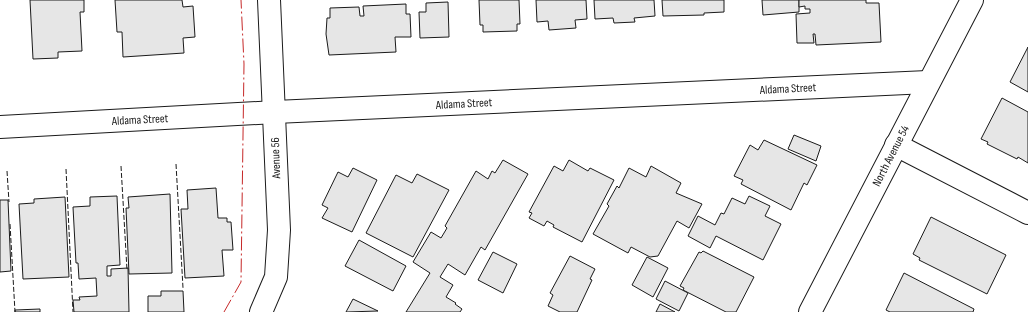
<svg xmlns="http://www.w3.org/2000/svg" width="1028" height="312" font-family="'Sofia Sans Condensed',sans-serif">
  <rect width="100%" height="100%" fill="#fff"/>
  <g fill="#e6e6e6" stroke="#1a1a1a">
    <path d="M 30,0 L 84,0 L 84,12 L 80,12 L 82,51 L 58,52 L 58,58 L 33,59 Z"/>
    <path d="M 115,0 L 182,0 L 183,7 L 193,6 L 195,37 L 183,38 L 184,53 L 123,57 L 122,32 L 117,32 Z"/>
    <path d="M 479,0 L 519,0 L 520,24 L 517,24 L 517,31 L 483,32 L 483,25 L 480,25 Z"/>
    <path d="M 536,0 L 586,0 L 587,19 L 575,20 L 576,28 L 549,30 L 548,21 L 537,22 Z"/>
    <path d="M 594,0 L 654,0 L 655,16 L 634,18 L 635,22 L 614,23 L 613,18 L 595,19 Z"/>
    <path d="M 662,0 L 724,0 L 724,12 L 704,13 L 704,15 L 663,16 Z"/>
    <path d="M 762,0 L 799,0 L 799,12 L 763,15 Z"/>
    <path d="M 799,0 L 866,0 L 866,3 L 879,3 L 881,42 L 816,45 L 815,34 L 813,34 L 814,43 L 797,43 L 796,14 L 810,13 L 810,9 L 805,9 L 805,6 L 799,7 Z"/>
    <path d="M 448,2 L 449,37 L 420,38 L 419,12 L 426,12 L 426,3 Z"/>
    <path d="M 406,4 L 406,14 L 410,14 L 411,37 L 395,37 L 396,52 L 329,55 L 326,34 L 327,18 L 330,18 L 330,8 L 359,7 L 360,16 L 364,16 L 363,6 Z"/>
    <path d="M 1028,47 L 1028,92 L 1010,82 Z"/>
    <path d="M 1002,98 L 1028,112 L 1028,163 L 1018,157 L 1017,159 L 987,144 L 988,142 L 981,139 Z"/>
    <path d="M 794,135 L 821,146 L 816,161 L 788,149 Z"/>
    <path d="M 764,140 L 817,165 L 807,185 L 804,183 L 791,210 L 741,184 L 743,180 L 734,176 L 750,145 L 758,150 Z"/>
    <path d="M 503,160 L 528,174 L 485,250 L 481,247 L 465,275 L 448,264 L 440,277 L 453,285 L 446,297 L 456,303 L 455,304 L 462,309 L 460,312 L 406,312 L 430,273 L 413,262 L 431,232 L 441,238 L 447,228 L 445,226 L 476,171 L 488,179 L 492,171 L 495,173 Z"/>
    <path d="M 569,160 L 588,171 L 590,168 L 614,180 L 582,242 L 553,227 L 554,225 L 547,221 L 544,226 L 529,218 L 532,213 L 529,212 L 554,166 L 563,171 Z"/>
    <path d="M 651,166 L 681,183 L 676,193 L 702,204 L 689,228 L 677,221 L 658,256 L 650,257 L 631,247 L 628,253 L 593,234 L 609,206 L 607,204 L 617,186 L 619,188 L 629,168 L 646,177 Z"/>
    <path d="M 353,168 L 377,180 L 352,232 L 322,218 L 328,208 L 322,205 L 338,172 L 348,177 Z"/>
    <path d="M 417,174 L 449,190 L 413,257 L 366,233 L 396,175 L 412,183 Z"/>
    <path d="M 216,188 L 218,218 L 227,218 L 227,222 L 231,222 L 233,250 L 222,250 L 224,276 L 185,278 L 181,209 L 188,209 L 187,190 Z"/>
    <path d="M 170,194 L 172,273 L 129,274 L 126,208 L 129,208 L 128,197 Z"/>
    <path d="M 117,196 L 120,265 L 107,266 L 107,276 L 111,276 L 111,269 L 128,268 L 129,312 L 74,312 L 73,300 L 80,300 L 79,297 L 97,296 L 96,278 L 79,279 L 78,263 L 76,263 L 73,207 L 90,206 L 90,197 Z"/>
    <path d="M 749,196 L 770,206 L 765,216 L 781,224 L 763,260 L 716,236 L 710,248 L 688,236 L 698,216 L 715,225 L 721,213 L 724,214 L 732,198 L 745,204 Z"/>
    <path d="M 65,197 L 69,277 L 23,279 L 19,204 L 34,203 L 34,199 Z"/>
    <path d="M 0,200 L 8,200 L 11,271 L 0,272 Z"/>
    <path d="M 931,217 L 1006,255 L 987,294 L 919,260 L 920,258 L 913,254 Z"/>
    <path d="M 359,240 L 406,266 L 393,291 L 345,266 Z"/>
    <path d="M 703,251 L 754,277 L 736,312 L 726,312 L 683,290 L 684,288 L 680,286 L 699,252 L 701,253 Z"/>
    <path d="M 493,252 L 517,264 L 503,293 L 478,280 Z"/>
    <path d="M 570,256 L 595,269 L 590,279 L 592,280 L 577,312 L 560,312 L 548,306 L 553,295 L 550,293 Z"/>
    <path d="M 647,257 L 668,268 L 653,297 L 632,285 Z"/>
    <path d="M 904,273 L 974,309 L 973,312 L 890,312 L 886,310 Z"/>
    <path d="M 665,281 L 688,293 L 679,311 L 656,299 Z"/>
    <path d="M 161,291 L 183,291 L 184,312 L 148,312 L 148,296 L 161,296 Z"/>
    <path d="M 353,299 L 378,311 L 346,312 Z"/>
    <path d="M 660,304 L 675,312 L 656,312 Z"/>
    <path d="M 40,309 L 40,312 L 15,312 L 15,310 Z"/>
  </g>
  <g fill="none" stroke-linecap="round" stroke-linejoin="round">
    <g stroke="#1a1a1a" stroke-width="24">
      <g id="minor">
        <path d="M 0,127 L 275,112 L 928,82"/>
        <path d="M 896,145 L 1028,213"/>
        <path d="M 261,312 L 276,277 L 279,230 L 269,0"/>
        <path d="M 810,312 L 972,0"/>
      </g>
    </g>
    <use href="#minor" stroke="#fff" stroke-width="22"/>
    <g stroke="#1a1a1a" stroke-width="1" stroke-dasharray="5 2" stroke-linecap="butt">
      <path d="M 176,164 L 183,288"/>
      <path d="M 121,166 L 127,270"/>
      <path d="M 66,169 L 73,312"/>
      <path d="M 7,171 L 9,202"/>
      <path d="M 10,224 L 15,312"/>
    </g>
    <path stroke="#c62828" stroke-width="1" stroke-dasharray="14 3 2 3" stroke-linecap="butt" d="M 224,312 L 241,282 L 244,64 L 241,0"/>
  </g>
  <g text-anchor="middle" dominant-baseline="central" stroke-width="3" stroke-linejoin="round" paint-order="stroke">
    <g font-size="12" fill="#1a1a1a" stroke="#fff">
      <text transform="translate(788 89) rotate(-3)">Aldama Street</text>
      <text transform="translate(464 104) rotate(-3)">Aldama Street</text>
      <text transform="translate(140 120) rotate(-3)">Aldama Street</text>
      <text transform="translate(891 156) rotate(-63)">North Avenue 54</text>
      <text transform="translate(276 158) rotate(-92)">Avenue 56</text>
    </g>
  </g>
</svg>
